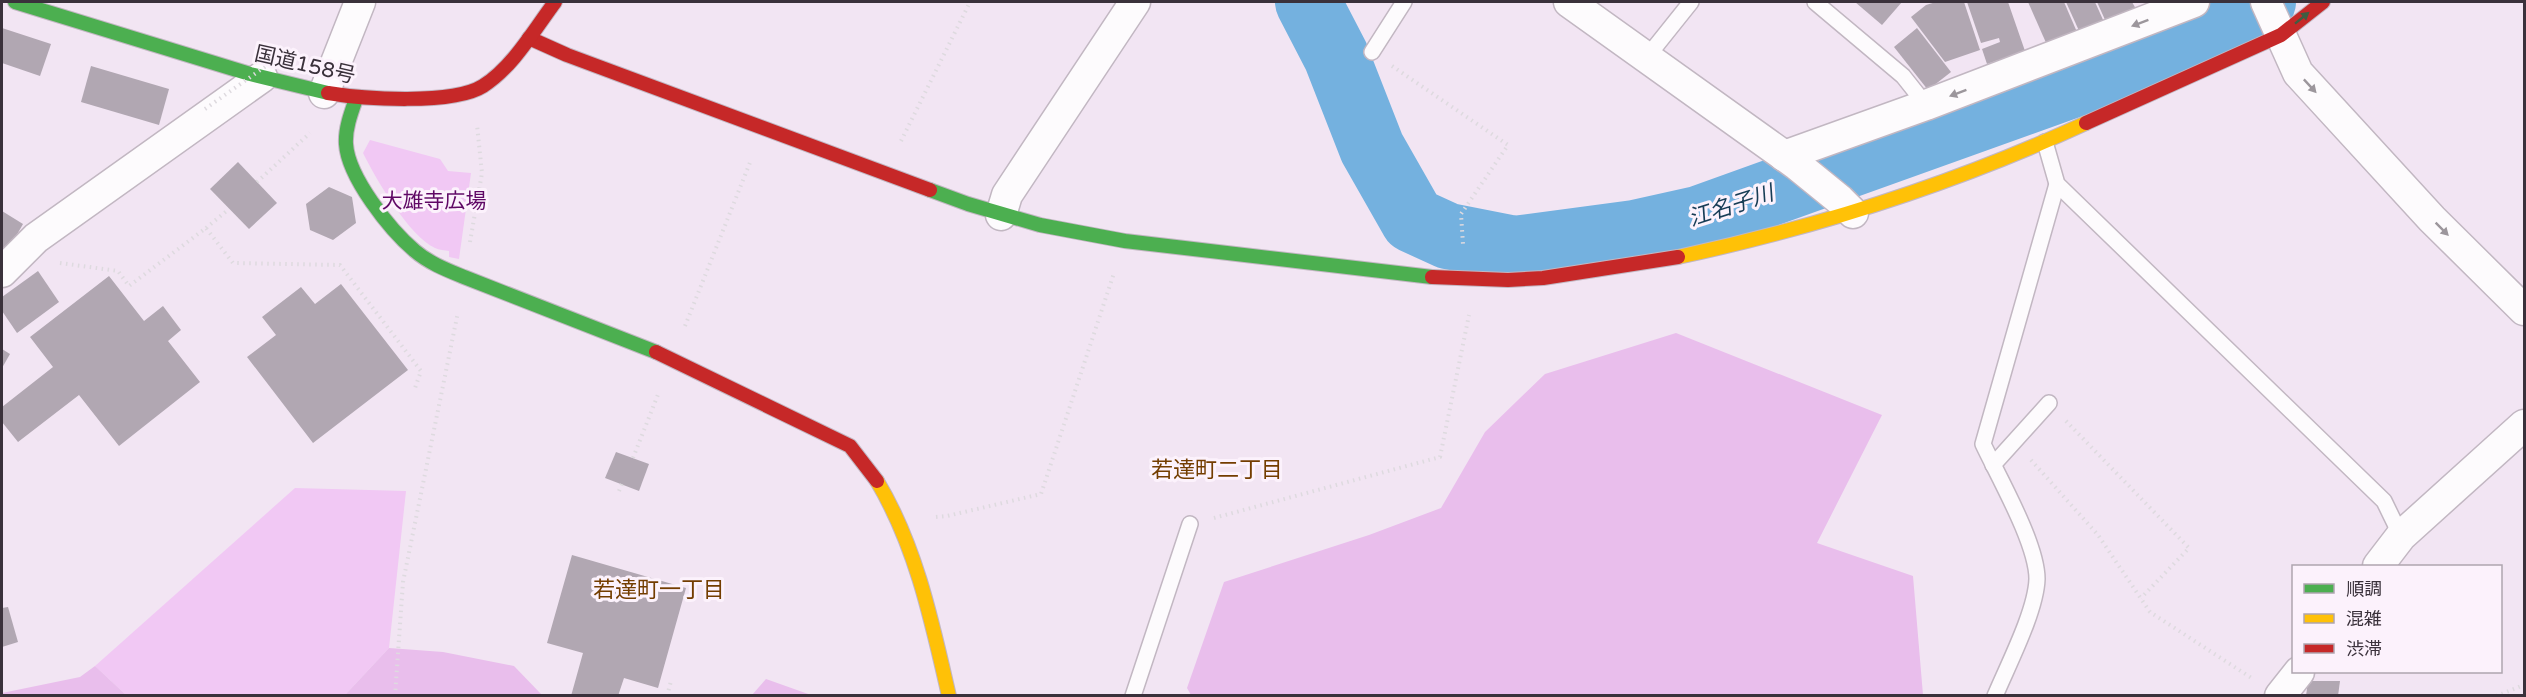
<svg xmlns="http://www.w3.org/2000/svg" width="2526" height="697" font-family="'Varela Round','Noto Sans JP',sans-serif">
  <rect width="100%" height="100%" fill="#f2e5f3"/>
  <g fill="#f1c8f4">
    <path d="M 370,140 L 440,159 L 448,171 L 471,173 L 459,259 L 449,257 L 449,251 C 445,250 439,250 435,248 C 409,236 376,179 363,153 Z"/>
    <path d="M 295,488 L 406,491 L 389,648 L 345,695 L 126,695 L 95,666 Z"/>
  </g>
  <g fill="#e9beec">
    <path d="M 1676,333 L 1882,415 L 1817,543 L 1913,576 L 1923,695 L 1191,695 L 1187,688 L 1224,582 L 1369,535 L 1441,508 L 1485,432 L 1545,374 Z"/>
    <path d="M 389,648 L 443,652 L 514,666 L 542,695 L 345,695 Z"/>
    <path d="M 95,666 L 126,695 L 2,695 L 2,693 L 80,677 Z"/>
    <path d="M 766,679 L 811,695 L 752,695 Z"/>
  </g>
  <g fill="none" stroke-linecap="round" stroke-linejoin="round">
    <path stroke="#74b1df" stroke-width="66" d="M 1308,2 L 1336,56 L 1372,148 L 1413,220 L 1448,236 L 1514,249 L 1635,233 L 1698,219 L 2094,77 L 2242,16 L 2263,2"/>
  </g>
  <g fill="#b1a7b2">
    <path d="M 1855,2 L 1902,2 L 1882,25 Z"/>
    <path d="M 1936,2 L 1964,2 L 1980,50 L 1945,62 L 1911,17 L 1926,5 Z"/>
    <path d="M 1967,2 L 2008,2 L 2025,51 L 1987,64 L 1982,49 L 2000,42 L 1999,38 L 1981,43 Z"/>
    <path d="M 2028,2 L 2064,2 L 2077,32 L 2047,45 Z"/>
    <path d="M 2066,2 L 2095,2 L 2104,22 L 2080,33 Z"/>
    <path d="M 2097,2 L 2132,2 L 2136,9 L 2106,22 Z"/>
    <path d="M 2,28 L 51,44 L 40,76 L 2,63 Z"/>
    <path d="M 1917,28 L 1951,72 L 1928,90 L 1894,47 Z"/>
    <path d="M 91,66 L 169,89 L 159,125 L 81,102 Z"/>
    <path d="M 238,162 L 277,203 L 249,229 L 210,189 Z"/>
    <path d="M 329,187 L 352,197 L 356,223 L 333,240 L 310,230 L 306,204 Z"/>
    <path d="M 2,211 L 23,224 L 2,261 Z"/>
    <path d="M 38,271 L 59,302 L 17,333 L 2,311 L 2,297 Z"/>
    <path d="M 109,276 L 144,321 L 163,306 L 181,330 L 168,341 L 200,382 L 119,446 L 79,395 L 18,442 L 2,422 L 2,407 L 53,367 L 30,337 Z"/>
    <path d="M 341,284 L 408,370 L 313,443 L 247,357 L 276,335 L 262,317 L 301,287 L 315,304 Z"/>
    <path d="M 2,349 L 10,354 L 2,368 Z"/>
    <path d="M 616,452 L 649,464 L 639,491 L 605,478 Z"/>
    <path d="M 572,555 L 686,588 L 658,688 L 624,678 L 618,696 L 571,696 L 583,653 L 547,643 Z"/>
    <path d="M 8,607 L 18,642 L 2,647 L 2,608 Z"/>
    <path d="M 2308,681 L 2340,681 L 2338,696 L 2306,696 Z"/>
  </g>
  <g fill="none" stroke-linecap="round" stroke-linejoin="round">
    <g stroke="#c2b7c2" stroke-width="18">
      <g id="lane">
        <path d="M 1815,2 L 1903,76 L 1926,105"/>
        <path d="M 1372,52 L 1404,2"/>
        <path d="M 1647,57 L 1691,2"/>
        <path d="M 2045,142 L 2057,184 L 2384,501 L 2401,536"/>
        <path d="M 1993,465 L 2049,403"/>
        <path d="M 1133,696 L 1190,524"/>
        <path d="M 1995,696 C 2008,665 2036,611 2037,579 C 2037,544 1999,478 1983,444 L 2057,184"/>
      </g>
    </g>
    <g stroke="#c2b7c2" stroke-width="33">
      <g id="street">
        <path d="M 1569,2 L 1797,165 L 1840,200 L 1853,213"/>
        <path d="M 2266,2 L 2298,73 L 2432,219 L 2524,310"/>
        <path d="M 324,93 L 360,2"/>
        <path d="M 1784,156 L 1926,105 L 2194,2"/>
        <path d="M 1001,215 L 1007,195 L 1135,2"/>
        <path d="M 2,272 L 36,238 L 262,77"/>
        <path d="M 2378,566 L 2401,536 L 2524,425"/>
        <path d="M 2280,696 L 2299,672"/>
      </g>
    </g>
    <g stroke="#c2b7c2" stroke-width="16">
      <g id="fast">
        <path d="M 15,2 L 250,74 L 328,93"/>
        <path d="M 356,99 C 351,113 345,129 346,144 C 348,177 390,230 415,251 C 429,263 447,270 464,277 L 656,352"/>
        <path d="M 930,190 L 968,204 L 1040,225 L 1125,241 L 1432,277"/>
      </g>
    </g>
    <g stroke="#c2b7c2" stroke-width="16">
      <g id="slow">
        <path d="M 1678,257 C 1818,227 1956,183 2086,123"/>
        <path d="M 877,481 C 916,546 932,622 949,696"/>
      </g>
    </g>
    <g stroke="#c2b7c2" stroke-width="16">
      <g id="jam">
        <path d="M 529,38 L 567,55 L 930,190"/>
        <path d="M 328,93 C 363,99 453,105 483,86 C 513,67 534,30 555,2"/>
        <path d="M 2086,123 L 2281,35 L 2323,2"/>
        <path d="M 1432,277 L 1508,280 L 1543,278 L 1678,257"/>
        <path d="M 656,352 L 850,446 L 877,481"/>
      </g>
    </g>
    <g stroke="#dedadf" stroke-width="4" stroke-dasharray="1.5 4.5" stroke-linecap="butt">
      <path d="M 1392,66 L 1508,145 L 1461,214 L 1463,244"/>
      <path d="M 901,141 L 970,2"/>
      <path d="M 257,182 L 310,133"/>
      <path d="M 206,228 L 229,209"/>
      <path d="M 470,242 L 482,173 L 477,125"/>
      <path d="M 60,263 L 118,271 L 129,286 L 206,228 L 233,263 L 340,265 L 421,371 L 414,391"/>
      <path d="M 685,326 L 751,160"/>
      <path d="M 2066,421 L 2189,548 L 2141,598"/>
      <path d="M 633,458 L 659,392"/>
      <path d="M 2031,460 L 2098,535 L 2150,612 L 2253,679"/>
      <path d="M 619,491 L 622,484"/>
      <path d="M 936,517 L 947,516 L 1041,494 L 1114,273"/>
      <path d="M 1214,518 L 1440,457 L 1469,315"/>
      <path d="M 395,696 L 403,582 L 458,312"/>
      <path d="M 667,696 L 671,681"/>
      <path d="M 2496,696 L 2524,685"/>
    </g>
    <use href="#lane" stroke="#fdfbfd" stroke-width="15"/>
    <use href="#street" stroke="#fdfbfd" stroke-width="30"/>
    <use href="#fast" stroke="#4caf50" stroke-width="14"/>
    <use href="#slow" stroke="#ffc107" stroke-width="14"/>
    <use href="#jam" stroke="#c62828" stroke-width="14"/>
    <path stroke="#dedadf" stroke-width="4" stroke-dasharray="1.5 4.5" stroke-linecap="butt" d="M 205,109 L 283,54"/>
  </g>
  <defs><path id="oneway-solid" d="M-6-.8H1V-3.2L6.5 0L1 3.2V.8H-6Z" transform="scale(1.5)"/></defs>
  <use fill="#405d42" href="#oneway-solid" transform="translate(2302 18) rotate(-39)"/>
  <g fill="#9c969c">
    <use href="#oneway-solid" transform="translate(2140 23) rotate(159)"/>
    <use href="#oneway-solid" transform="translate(2310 86) rotate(47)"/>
    <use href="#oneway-solid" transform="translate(1958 93) rotate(159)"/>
    <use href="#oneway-solid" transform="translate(2442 229) rotate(45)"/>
  </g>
  <g text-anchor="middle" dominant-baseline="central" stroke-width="6" stroke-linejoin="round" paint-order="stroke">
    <g font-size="21" fill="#3a313b" stroke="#fcf2fc">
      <text transform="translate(305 65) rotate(13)">国道158号</text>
    </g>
    <g font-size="21" fill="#5f0865" stroke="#fcf2fc">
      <text x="434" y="201">大雄寺広場</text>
    </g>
    <g font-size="22" font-style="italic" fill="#173d56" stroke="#fcf2fc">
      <text transform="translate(1731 206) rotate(-18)">江名子川</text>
    </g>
    <g font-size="22" fill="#733d00" stroke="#fcf2fc">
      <text x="1217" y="470">若達町二丁目</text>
      <text x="659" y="590">若達町一丁目</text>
    </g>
  </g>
  <rect width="2526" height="697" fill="none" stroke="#3a313b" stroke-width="6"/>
  <rect x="2292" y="565" width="210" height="108" fill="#fcf2fc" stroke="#aea5af" stroke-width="1.5"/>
  <rect x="2304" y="584" width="30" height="9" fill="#4caf50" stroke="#aea5af" stroke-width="1.5"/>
  <text x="2346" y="595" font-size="18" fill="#3a313b">順調</text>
  <rect x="2304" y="614" width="30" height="9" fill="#ffc107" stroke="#aea5af" stroke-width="1.5"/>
  <text x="2346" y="625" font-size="18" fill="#3a313b">混雑</text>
  <rect x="2304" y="644" width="30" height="9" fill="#c62828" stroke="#aea5af" stroke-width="1.5"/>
  <text x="2346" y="655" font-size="18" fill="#3a313b">渋滞</text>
</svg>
